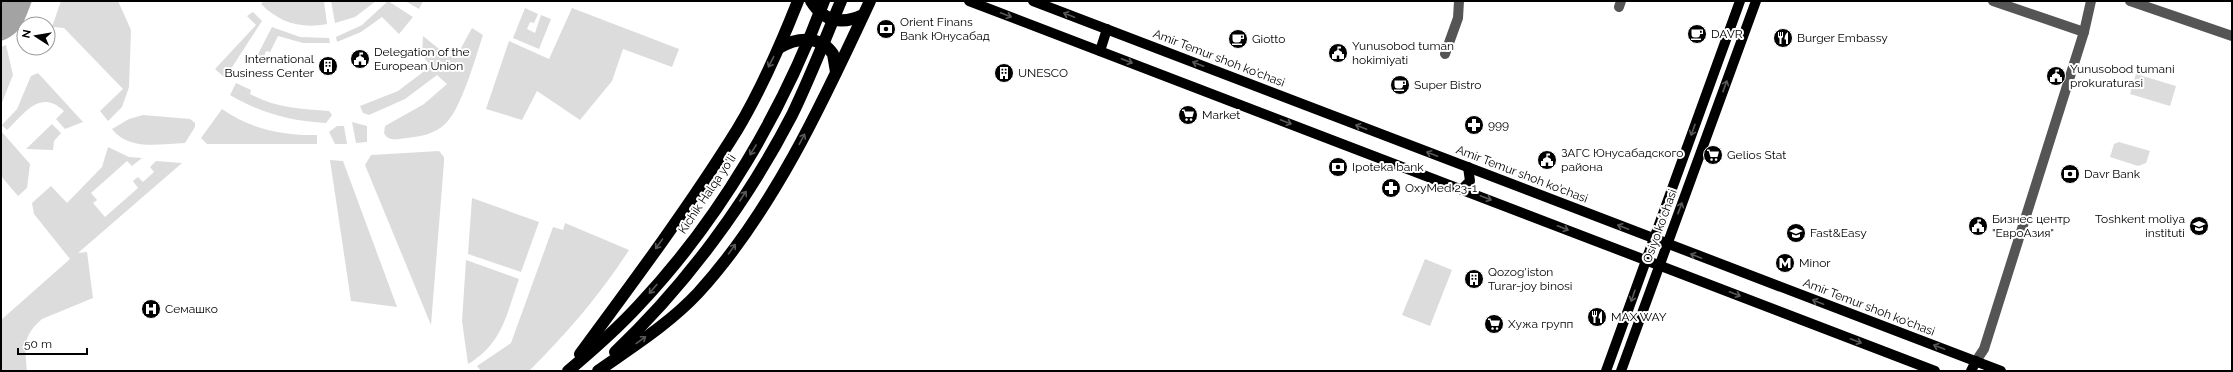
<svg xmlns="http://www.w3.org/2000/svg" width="2233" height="372" font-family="Raleway,sans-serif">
  <rect width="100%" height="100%" fill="#fff"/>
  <g fill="#dcdcdc">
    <path d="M 61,1 L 118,1 L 131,30 L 129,87 L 122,107 L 108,121 L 100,111 L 123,89 L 64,28 L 52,27 Z"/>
    <path d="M 264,1 L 324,1 L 327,24 C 301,29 280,23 261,4 Z"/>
    <path d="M 331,1 L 376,1 L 355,17 L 335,23 Z"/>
    <path d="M 388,1 L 413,17 L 399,34 L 382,17 L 361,32 L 337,42 L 336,37 L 362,25 Z"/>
    <path d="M 405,1 L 423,1 L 419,9 Z"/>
    <path d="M 525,8 L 538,14 L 534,23 L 530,22 L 527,29 L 535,33 L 541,15 L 551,19 L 539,49 L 513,38 Z"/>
    <path d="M 572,8 L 679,49 L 672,67 L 623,49 L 612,81 L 580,120 L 537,91 L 522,120 L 486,109 L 509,41 L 549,59 Z"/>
    <path d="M 253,12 L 262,21 L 225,78 L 215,69 L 256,25 L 247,16 Z"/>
    <path d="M 272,27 L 300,37 L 329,38 L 330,43 L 303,43 L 278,36 L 270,52 L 266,51 L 263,59 L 257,56 Z"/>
    <path d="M 472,28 L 483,35 C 476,56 461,110 445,124 C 435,134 419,137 406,138 C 398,139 388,142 384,133 L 385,126 L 424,104 L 447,84 L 437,75 L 405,99 L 369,115 L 363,113 L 360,106 L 398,91 L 431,66 L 422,55 L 423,36 L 449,57 L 460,50 Z"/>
    <path d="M 6,45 L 13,75 L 1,105 L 1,47 Z"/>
    <path d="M 38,73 L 83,122 L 65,129 L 56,119 L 64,111 C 40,88 24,114 7,130 L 2,125 L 17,109 L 31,76 Z"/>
    <path d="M 2136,74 L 2176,86 L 2170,106 L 2130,94 Z"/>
    <path d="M 236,83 L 251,90 L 250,94 C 276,108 300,109 329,111 L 332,115 L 326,123 C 291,121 260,113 230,95 Z"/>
    <path d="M 222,109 C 250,129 283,136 317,135 L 317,144 L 207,144 L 201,138 Z"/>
    <path d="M 143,115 L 190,119 L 195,123 L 195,127 L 185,143 C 160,144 129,151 112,129 L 129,119 Z"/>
    <path d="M 352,122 L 367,126 L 367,142 L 356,143 Z"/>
    <path d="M 52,124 L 61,133 L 54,141 L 53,150 L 26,149 Z"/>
    <path d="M 337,126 L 344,126 L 347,144 L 335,144 L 329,132 Z"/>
    <path d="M 1,131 L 30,164 L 27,188 L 18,196 L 1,176 Z"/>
    <path d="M 2119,142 L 2150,151 L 2146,163 L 2138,166 L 2110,157 L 2114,144 Z"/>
    <path d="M 108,147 L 129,157 L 142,158 L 132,166 L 127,161 L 91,193 L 97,200 L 93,203 L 105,217 L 138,188 L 133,181 L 138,177 L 143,182 L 154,172 L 150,167 L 156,161 L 182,163 L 78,253 L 87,252 L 93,298 L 42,319 C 22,336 25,347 27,371 L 1,371 L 1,320 L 70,259 L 34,214 L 32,203 L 51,186 L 67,203 L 102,167 Z"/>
    <path d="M 439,151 L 444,157 L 444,162 L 431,325 L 365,165 L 371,155 Z"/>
    <path d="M 330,160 L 343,161 L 397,307 L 351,301 Z"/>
    <path d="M 472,198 L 539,222 L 521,272 L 468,254 Z"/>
    <path d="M 565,223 L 629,250 C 600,295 567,333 529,371 L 481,371 L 477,366 L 511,343 L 553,227 L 563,230 Z"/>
    <path d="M 1425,259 L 1452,270 L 1430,326 L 1402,315 Z"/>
    <path d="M 466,260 L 519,279 C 506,315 503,343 468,364 L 462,321 Z"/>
  </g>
  <path fill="#a3a3a3" d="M 1,1 L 32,1 C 25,19 21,35 1,41 Z"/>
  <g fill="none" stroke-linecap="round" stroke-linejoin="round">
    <g stroke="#555" stroke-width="10">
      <path d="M 1993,1 L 2084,32"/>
      <path d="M 2130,1 L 2232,36"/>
      <path d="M 1619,7 L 1621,1"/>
      <path d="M 1445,54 L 1458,18 L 1459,1"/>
      <path d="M 1976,361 L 1984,349 L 2084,32 L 2091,1"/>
    </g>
    <g stroke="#000" stroke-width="10">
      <path d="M 969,1 L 1935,371"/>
      <path d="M 1033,1 L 2001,371"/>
      <path d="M 1100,51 L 1107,29"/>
      <path d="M 1462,189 L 1470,181 L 1468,167"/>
      <path d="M 1606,371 L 1740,1"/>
      <path d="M 1621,371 L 1756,1"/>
      <path d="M 1971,371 L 1976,361"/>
    </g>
    <g stroke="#000" stroke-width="12">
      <path d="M 811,1 C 824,22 842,25 863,15"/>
      <path d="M 779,48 C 797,37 820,35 833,54 L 836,72"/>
      <path d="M 615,352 C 686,285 747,202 792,115 C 810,78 825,39 841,1"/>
      <path d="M 580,354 C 634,281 689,207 737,130 C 761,90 781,44 798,1"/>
      <path d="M 568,371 C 593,350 617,329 639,305 C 720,219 783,111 824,1"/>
      <path d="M 598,371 C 632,347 669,324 698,293 C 773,211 824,100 870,1"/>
    </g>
  </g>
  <defs><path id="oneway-shaft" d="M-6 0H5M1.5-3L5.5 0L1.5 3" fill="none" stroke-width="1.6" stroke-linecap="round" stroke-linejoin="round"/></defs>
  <g stroke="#595959">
    <use href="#oneway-shaft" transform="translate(1006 15) rotate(21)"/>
    <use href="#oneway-shaft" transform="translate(1069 15) rotate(-159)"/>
    <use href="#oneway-shaft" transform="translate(1127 61) rotate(21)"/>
    <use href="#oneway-shaft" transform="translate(771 62) rotate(117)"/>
    <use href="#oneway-shaft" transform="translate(1198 64) rotate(-159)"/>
    <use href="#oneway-shaft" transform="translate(1725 86) rotate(-70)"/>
    <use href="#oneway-shaft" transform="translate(1286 122) rotate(21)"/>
    <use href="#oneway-shaft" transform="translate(1361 127) rotate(-159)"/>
    <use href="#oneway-shaft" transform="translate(1693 130) rotate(110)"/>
    <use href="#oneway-shaft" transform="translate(802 139) rotate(-62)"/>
    <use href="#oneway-shaft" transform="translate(753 150) rotate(122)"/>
    <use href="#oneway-shaft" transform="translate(1432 154) rotate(-159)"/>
    <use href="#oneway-shaft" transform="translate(743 196) rotate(-57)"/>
    <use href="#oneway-shaft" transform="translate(1486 198) rotate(21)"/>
    <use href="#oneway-shaft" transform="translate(1680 208) rotate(-70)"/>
    <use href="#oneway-shaft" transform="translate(1623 227) rotate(-159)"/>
    <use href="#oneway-shaft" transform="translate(1563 228) rotate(21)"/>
    <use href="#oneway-shaft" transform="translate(659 244) rotate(126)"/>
    <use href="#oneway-shaft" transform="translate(732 249) rotate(-54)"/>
    <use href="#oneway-shaft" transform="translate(1696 256) rotate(-159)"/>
    <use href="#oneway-shaft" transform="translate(653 289) rotate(130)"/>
    <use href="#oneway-shaft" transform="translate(1735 294) rotate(21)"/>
    <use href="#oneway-shaft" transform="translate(1633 296) rotate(109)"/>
    <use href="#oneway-shaft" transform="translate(1818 302) rotate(-159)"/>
    <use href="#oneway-shaft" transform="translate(641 340) rotate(-36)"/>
    <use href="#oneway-shaft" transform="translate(1856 341) rotate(21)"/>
    <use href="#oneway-shaft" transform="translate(1939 347) rotate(-159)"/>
  </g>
  <defs>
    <g id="bank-disc" transform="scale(1)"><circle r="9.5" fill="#000" stroke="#fff"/><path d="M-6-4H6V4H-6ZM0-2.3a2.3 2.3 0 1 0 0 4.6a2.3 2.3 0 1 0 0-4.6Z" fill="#fff"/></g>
    <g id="cafe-disc" transform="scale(1)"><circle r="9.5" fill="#000" stroke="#fff"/><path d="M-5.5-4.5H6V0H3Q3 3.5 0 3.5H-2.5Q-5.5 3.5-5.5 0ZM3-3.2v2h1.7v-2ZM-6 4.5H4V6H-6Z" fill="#fff"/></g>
    <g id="restaurant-disc" transform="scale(1)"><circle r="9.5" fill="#000" stroke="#fff"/><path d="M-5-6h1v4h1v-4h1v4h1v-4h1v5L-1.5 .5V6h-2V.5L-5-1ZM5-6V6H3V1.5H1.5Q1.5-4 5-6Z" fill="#fff"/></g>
    <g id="civic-disc" transform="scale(1)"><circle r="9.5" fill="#000" stroke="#fff"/><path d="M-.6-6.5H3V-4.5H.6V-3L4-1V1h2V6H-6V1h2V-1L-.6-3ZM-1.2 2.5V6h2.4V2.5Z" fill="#fff"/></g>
    <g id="building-disc" transform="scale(1)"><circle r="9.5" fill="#000" stroke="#fff"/><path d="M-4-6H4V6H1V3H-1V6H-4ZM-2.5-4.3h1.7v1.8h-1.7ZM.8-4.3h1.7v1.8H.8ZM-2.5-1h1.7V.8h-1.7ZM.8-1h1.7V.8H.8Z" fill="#fff"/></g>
    <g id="supermarket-disc" transform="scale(1)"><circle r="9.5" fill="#000" stroke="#fff"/><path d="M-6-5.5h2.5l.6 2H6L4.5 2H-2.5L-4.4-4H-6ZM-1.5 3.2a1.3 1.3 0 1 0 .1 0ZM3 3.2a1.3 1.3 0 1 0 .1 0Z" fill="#fff"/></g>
    <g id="pharmacy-disc" transform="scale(1)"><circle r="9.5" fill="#000" stroke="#fff"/><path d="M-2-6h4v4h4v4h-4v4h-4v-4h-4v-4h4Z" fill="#fff"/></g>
    <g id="university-disc" transform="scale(1)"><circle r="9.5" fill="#000" stroke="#fff"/><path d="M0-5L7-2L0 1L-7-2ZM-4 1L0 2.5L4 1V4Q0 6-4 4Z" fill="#fff"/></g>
    <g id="school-disc" transform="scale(1)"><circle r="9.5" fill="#000" stroke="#fff"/><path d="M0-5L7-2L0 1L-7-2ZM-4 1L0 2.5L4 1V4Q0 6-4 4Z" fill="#fff"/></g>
    <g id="metro-disc" transform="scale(1)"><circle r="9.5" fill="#000" stroke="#fff"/><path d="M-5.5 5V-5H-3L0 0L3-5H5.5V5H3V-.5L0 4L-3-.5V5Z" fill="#fff"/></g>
    <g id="hospital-disc" transform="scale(1)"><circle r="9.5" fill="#000" stroke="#fff"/><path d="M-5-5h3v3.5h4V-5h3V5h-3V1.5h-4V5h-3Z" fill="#fff"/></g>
  </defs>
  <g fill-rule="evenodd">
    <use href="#bank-disc" x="886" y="29"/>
    <use href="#cafe-disc" x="1697" y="34"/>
    <use href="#restaurant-disc" x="1783" y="38"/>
    <use href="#cafe-disc" x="1238" y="39"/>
    <use href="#civic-disc" x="1338" y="53"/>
    <use href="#civic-disc" x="360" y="59"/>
    <use href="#building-disc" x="328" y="66"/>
    <use href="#building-disc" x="1004" y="73"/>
    <use href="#civic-disc" x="2056" y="76"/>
    <use href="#cafe-disc" x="1400" y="85"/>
    <use href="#supermarket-disc" x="1188" y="115"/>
    <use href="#pharmacy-disc" x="1474" y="125"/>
    <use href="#supermarket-disc" x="1713" y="155"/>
    <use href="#civic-disc" x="1547" y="160"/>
    <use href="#bank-disc" x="1338" y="167"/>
    <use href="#bank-disc" x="2070" y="174"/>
    <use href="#pharmacy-disc" x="1391" y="188"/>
    <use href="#civic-disc" x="1978" y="226"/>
    <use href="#university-disc" x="2199" y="226"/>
    <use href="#school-disc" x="1796" y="233"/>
    <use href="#metro-disc" x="1785" y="263"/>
    <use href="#building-disc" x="1474" y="279"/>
    <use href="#hospital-disc" x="151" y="309"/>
    <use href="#restaurant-disc" x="1597" y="317"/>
    <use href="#supermarket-disc" x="1494" y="324"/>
  </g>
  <g text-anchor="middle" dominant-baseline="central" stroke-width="4" stroke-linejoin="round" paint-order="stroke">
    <g font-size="12" fill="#000" stroke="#fff" text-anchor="start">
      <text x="900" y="22">Orient Finans<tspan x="900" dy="14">Bank Юнусабад</tspan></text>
      <text x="1711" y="34">DAVR</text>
      <text x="1797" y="38">Burger Embassy</text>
      <text x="1252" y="39">Giotto</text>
      <text x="1352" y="46">Yunusobod tuman<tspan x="1352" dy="14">hokimiyati</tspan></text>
      <text x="374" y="52">Delegation of the<tspan x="374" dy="14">European Union</tspan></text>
      <text x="314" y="59" text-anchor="end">International<tspan x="314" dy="14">Business Center</tspan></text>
      <text x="2070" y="69">Yunusobod tumani<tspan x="2070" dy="14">prokuraturasi</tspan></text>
      <text x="1018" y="73">UNESCO</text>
      <text x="1414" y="85">Super Bistro</text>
      <text x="1202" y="115">Market</text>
      <text x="1488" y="125">999</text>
      <text x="1561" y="153">ЗАГС Юнусабадского<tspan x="1561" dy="14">района</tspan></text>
      <text x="1727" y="155">Gelios Stat</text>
      <text x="1352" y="167">Ipoteka bank</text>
      <text x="2084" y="174">Davr Bank</text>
      <text x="1405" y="188">OxyMed 23-1</text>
      <text x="1992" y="219">Бизнес центр<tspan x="1992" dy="14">"ЕвроАзия"</tspan></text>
      <text x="2185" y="219" text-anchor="end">Toshkent moliya<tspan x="2185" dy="14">instituti</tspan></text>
      <text x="1810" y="233">Fast&amp;Easy</text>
      <text x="1799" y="263">Minor</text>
      <text x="1488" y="272">Qozog'iston<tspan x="1488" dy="14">Turar-joy binosi</tspan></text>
      <text x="165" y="309">Семашко</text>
      <text x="1611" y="317">MAX WAY</text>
      <text x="1508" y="324">Хужа групп</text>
    </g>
    <g font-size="12" fill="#000" stroke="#fff">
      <text transform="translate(1219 58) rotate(21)">Amir Temur shoh ko'chasi</text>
      <text transform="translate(1522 174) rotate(21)">Amir Temur shoh ko'chasi</text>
      <text transform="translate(707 194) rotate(-56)">Kichik Halqa yo'li</text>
      <text transform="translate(1660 226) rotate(-70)">Osiyo ko'chasi</text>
      <text transform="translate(1869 307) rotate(21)">Amir Temur shoh ko'chasi</text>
    </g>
  </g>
  <rect width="2233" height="372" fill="none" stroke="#000000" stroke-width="4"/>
  <g transform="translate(36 36) rotate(282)"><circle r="19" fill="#ffffff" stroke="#999999"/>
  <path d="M0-3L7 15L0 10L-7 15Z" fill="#000000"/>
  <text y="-6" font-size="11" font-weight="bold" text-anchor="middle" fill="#000000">N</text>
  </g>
  <path d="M18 348v6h69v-6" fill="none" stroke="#000000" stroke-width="2"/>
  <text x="24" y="348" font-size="12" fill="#000000" stroke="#ffffff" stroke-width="3" paint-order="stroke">50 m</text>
</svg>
